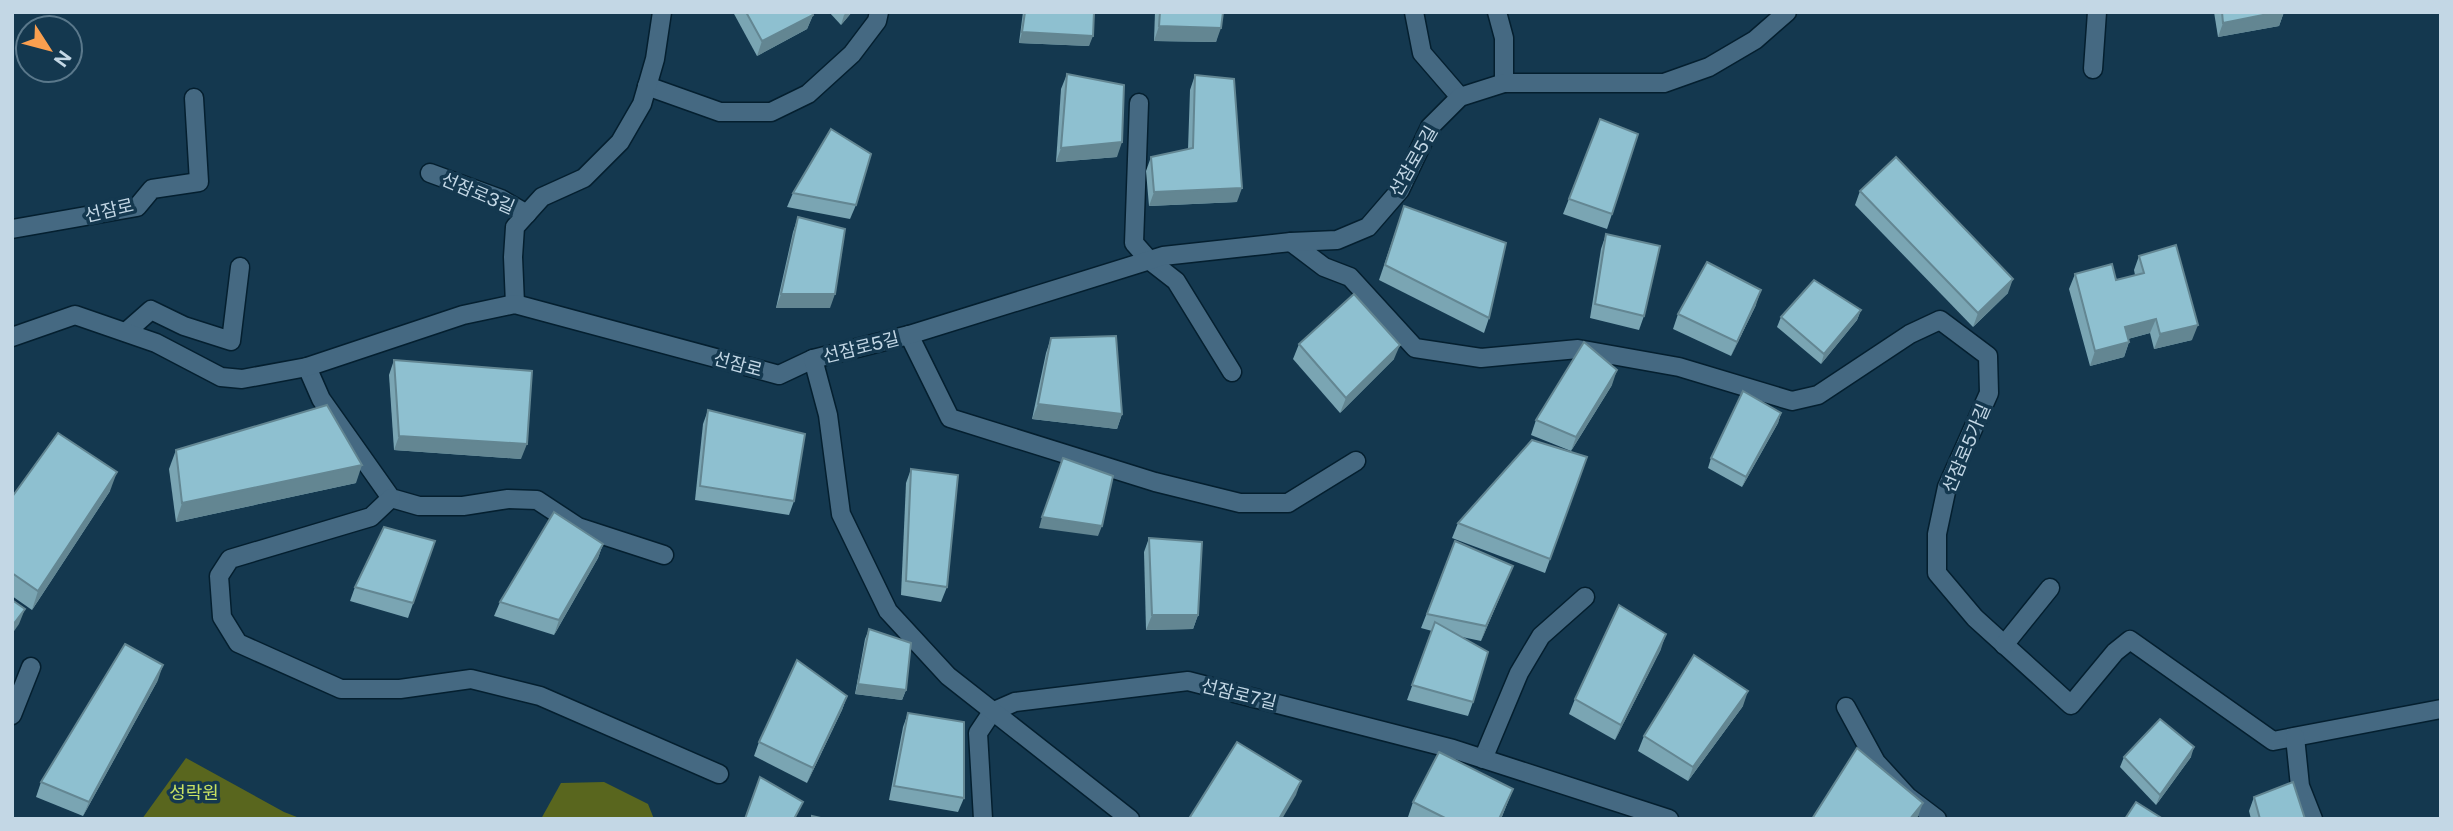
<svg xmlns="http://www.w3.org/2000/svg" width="2453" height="831" font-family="'Public Sans','Noto Sans KR',sans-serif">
  <rect width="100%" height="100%" fill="#14384f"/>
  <g fill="#59661e">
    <path d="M 186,758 L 284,812 L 302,819 L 142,819 Z"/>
    <path d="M 604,782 L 648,804 L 654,819 L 541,819 L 561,783 Z"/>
  </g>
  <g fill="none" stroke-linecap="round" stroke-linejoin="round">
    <g stroke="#041f2f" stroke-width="21">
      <g id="street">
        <path d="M 1414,12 L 1422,53 L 1460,97"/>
        <path d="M 1497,12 L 1504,38 L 1504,83"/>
        <path d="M 2093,69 L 2097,12"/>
        <path d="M 647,86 L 720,112 L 771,112 L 808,94 L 852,54 L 877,21 L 879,12"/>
        <path d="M 1139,103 L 1134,243 L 1149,260 L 1176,281 L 1232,372"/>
        <path d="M 430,173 L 501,199 L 527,214"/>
        <path d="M 12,229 L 137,207 L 152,189 L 199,182 L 194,98"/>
        <path d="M 1291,242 L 1324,267 L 1350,277 L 1415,348 L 1481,358 L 1578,349 L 1679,367 L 1792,401 L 1818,395 L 1910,334 L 1940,320 L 1988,356 L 1989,393 L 1947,487 L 1937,534 L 1937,573 L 1975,618 L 2071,705 L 2115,652 L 2130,640 L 2273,741 L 2441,709"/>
        <path d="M 515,304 L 513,257 L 515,227 L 542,197 L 584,178 L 620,142 L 642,104 L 655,59 L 662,12"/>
        <path d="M 126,332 L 151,310 L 184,326 L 231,341 L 240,267"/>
        <path d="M 909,335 L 950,418 L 1155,482 L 1240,503 L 1288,503 L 1356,461"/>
        <path d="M 307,367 L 321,399 L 391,498 L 419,506 L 463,506 L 508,499 L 537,500 L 578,527 L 664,555"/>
        <path d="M 391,498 L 371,517 L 230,559 L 219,576 L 222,617 L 238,643 L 341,689 L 400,689 L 471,679 L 540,696 L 719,774"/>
        <path d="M 2004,645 L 2050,588"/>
        <path d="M 1846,707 L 1876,762 L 1908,797 L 1937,819"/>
        <path d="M 12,715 L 31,667"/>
        <path d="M 2295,737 L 2300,786 L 2313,819"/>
        <path d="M 1483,759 L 1519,673 L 1541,636 L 1585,597"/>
        <path d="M 983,819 L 978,733 L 992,712 L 1015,702 L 1188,681 L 1453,749 L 1669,819"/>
      </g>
    </g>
    <g stroke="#041f2f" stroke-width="21">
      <g id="secondary">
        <path d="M 12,337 L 75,315 L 156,343 L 221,377 L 242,379 L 307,367 L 463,315 L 515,304 L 779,375 L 813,359 L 909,335 L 1163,256 L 1291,242 L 1337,240 L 1368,227 L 1400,190 L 1430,127 L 1460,97 L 1504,83 L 1664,83 L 1709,67 L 1755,40 L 1787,12"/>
        <path d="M 813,359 L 828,415 L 841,514 L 888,611 L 948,676 L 1130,819"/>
      </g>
    </g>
    <use href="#street" stroke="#456982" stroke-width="18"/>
    <use href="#secondary" stroke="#456982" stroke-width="18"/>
  </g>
  <g fill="#7aa5b3">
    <path d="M 733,12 L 812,12 L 813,15 L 807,29 L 757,56 Z"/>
    <path d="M 829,12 L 852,12 L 841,25 Z"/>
    <path d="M 1023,12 L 1094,12 L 1089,46 L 1019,43 Z"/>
    <path d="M 1155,12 L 1223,12 L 1216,42 L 1154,41 Z"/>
    <path d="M 2214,12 L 2284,12 L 2279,26 L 2218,37 Z"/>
    <path d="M 1067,74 L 1117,157 L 1056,162 L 1061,89 Z"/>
    <path d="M 1195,75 L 1237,202 L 1149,206 L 1146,171 L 1151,157 L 1188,149 L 1190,90 Z"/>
    <path d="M 1600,119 L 1612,214 L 1607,229 L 1563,214 Z"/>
    <path d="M 1860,191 L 2008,293 L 1973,327 L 1855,205 Z"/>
    <path d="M 793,193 L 856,205 L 850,219 L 787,207 Z"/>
    <path d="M 798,217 L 830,308 L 776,308 L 793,232 Z"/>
    <path d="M 1399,221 L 1489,318 L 1484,333 L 1379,280 Z"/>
    <path d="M 1606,234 L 1644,316 L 1639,330 L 1590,318 L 1601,249 Z"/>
    <path d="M 2139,256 L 2192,340 L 2154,349 L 2150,333 L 2128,339 L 2129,342 L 2124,357 L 2090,366 L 2069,289 L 2075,274 L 2116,280 L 2135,275 L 2134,270 Z"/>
    <path d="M 1756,305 L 1731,356 L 1673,329 L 1678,314 Z"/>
    <path d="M 1861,310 L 1857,320 L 1821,364 L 1777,327 L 1781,317 Z"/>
    <path d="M 1051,338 L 1122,414 L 1117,429 L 1032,419 L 1046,353 Z"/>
    <path d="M 1299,344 L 1394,359 L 1340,413 L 1293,359 Z"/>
    <path d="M 394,360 L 521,459 L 394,450 L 389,375 Z"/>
    <path d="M 1612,385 L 1571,451 L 1531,435 L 1536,420 Z"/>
    <path d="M 708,410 L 794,501 L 789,515 L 695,500 L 703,424 Z"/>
    <path d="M 1781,413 L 1778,423 L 1742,487 L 1708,468 L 1711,458 Z"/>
    <path d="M 176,450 L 356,483 L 176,522 L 169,469 Z"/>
    <path d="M 1587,457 L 1545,573 L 1452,538 L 1458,523 Z"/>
    <path d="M 911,469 L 947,587 L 941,602 L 901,595 L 906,483 Z"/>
    <path d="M 110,491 L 32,610 L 12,596 L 12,497 Z"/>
    <path d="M 1149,538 L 1198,615 L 1193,629 L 1146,630 L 1144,552 Z"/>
    <path d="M 435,541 L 408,618 L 350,601 L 355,587 Z"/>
    <path d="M 1455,541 L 1513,566 L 1481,641 L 1462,637 L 1473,702 L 1468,716 L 1407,700 L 1432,631 L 1421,628 Z"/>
    <path d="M 603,544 L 598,558 L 554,635 L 494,616 L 500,602 Z"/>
    <path d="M 869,629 L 906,690 L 902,700 L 855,694 L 865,639 Z"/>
    <path d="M 1661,649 L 1615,740 L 1569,714 L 1575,699 Z"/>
    <path d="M 158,680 L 83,816 L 36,797 L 41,782 Z"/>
    <path d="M 847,696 L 842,710 L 807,783 L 754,756 L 759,742 Z"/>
    <path d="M 1743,706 L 1688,781 L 1638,751 L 1644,736 Z"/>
    <path d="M 908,713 L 964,798 L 958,812 L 889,800 L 903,727 Z"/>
    <path d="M 2124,757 L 2191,757 L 2156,805 L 2120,767 Z"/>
    <path d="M 1513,789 L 1501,819 L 1413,819 L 1408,817 L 1413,802 Z"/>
    <path d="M 2254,797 L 2305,819 L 2251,819 L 2249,811 Z"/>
  </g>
  <g fill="#638692">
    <path d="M 847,12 L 852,12 L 841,25 L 844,15 Z"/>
    <path d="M 2278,12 L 2284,12 L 2279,26 L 2218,37 L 2223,23 Z"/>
    <path d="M 813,15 L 807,29 L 757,56 L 762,41 Z"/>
    <path d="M 1159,26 L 1221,28 L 1216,42 L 1154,41 Z"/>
    <path d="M 1022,32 L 1093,36 L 1089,46 L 1019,43 Z"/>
    <path d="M 1122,142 L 1117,157 L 1056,162 L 1061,148 Z"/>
    <path d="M 1242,188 L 1237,202 L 1149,206 L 1154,192 Z"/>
    <path d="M 2013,279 L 2008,293 L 1973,327 L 1978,313 Z"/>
    <path d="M 1761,290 L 1756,305 L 1731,356 L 1737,342 Z"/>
    <path d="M 781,294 L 835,294 L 830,308 L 776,308 Z"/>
    <path d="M 1861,310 L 1857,320 L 1821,364 L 1824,354 Z"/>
    <path d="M 2156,319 L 2150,333 L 2120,341 L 2125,327 Z"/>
    <path d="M 2198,325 L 2192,340 L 2154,349 L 2160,334 Z"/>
    <path d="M 2129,342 L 2124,357 L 2090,366 L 2095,351 Z"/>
    <path d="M 1400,345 L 1394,359 L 1340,413 L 1346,398 Z"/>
    <path d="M 1617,370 L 1612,385 L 1571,451 L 1576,437 Z"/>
    <path d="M 1038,404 L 1122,414 L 1117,429 L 1032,419 Z"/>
    <path d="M 1781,413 L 1778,423 L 1742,487 L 1746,477 Z"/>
    <path d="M 399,436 L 527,444 L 521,459 L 394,450 Z"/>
    <path d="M 362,465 L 356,483 L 176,522 L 182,503 Z"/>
    <path d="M 117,472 L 110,491 L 32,610 L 38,591 Z"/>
    <path d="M 1042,517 L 1102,526 L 1098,536 L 1039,528 Z"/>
    <path d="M 603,544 L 598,558 L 554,635 L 559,620 Z"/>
    <path d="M 1513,566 L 1507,580 L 1481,641 L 1486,626 Z"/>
    <path d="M 25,609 L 19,624 L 12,634 L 12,626 Z"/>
    <path d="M 1152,615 L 1198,615 L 1193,629 L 1146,630 Z"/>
    <path d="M 1666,634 L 1661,649 L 1615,740 L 1621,725 Z"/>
    <path d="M 163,665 L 158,680 L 83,816 L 89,802 Z"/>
    <path d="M 858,684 L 906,690 L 902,700 L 855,694 Z"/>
    <path d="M 1748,691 L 1743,706 L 1688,781 L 1693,767 Z"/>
    <path d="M 847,696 L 842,710 L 807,783 L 813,768 Z"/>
    <path d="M 2194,747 L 2191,757 L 2156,805 L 2160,795 Z"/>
    <path d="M 1301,781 L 1296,795 L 1282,819 L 1279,819 Z"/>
    <path d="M 1513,789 L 1501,819 L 1499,819 Z"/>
    <path d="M 1923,803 L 1917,819 L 1910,819 Z"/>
  </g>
  <g fill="#8ec0d0" stroke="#638692" stroke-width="2">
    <path d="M 746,12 L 812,12 L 813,15 L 762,41 Z"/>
    <path d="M 1025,12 L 1094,12 L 1093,36 L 1022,32 Z"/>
    <path d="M 1160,12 L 1223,12 L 1221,28 L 1159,26 Z"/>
    <path d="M 2222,12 L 2278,12 L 2223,23 Z"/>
    <path d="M 1067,74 L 1124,85 L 1122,142 L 1061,148 Z"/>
    <path d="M 1195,75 L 1234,79 L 1242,188 L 1154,192 L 1151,157 L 1193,148 Z"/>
    <path d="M 1600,119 L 1638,134 L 1612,214 L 1569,199 Z"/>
    <path d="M 831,129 L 871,154 L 856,205 L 793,193 Z"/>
    <path d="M 1896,157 L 2013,279 L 1978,313 L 1860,191 Z"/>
    <path d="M 1404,206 L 1506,243 L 1489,318 L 1385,265 Z"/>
    <path d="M 798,217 L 845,229 L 835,294 L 781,294 Z"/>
    <path d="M 1606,234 L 1660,246 L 1644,316 L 1595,304 Z"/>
    <path d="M 2176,245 L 2198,325 L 2160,334 L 2156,319 L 2125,327 L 2129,342 L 2095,351 L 2075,274 L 2112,264 L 2116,280 L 2144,273 L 2139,256 Z"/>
    <path d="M 1707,262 L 1761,290 L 1737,342 L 1678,314 Z"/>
    <path d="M 1814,280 L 1861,310 L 1824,354 L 1781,317 Z"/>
    <path d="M 1354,294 L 1400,345 L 1346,398 L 1299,344 Z"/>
    <path d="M 1116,336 L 1122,414 L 1038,404 L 1051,338 Z"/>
    <path d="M 1584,342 L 1617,370 L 1576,437 L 1536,420 Z"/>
    <path d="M 394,360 L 532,371 L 527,444 L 399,436 Z"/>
    <path d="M 1743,391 L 1781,413 L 1746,477 L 1711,458 Z"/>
    <path d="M 327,405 L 362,465 L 182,503 L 176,450 Z"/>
    <path d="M 708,410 L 805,434 L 794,501 L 700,486 Z"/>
    <path d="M 58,433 L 117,472 L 38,591 L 12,573 L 12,497 Z"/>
    <path d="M 1532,440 L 1587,457 L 1550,559 L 1458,523 Z"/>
    <path d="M 1063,458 L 1113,476 L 1102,526 L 1042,517 Z"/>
    <path d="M 911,469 L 958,475 L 947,587 L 906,581 Z"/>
    <path d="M 554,512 L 603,544 L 559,620 L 500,602 Z"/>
    <path d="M 384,527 L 435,541 L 413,603 L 355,587 Z"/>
    <path d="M 1149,538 L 1202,542 L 1198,615 L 1152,615 Z"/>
    <path d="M 1455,541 L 1513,566 L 1486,626 L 1427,614 Z"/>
    <path d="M 12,600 L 25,609 L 12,626 Z"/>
    <path d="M 1619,605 L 1666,634 L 1621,725 L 1575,699 Z"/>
    <path d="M 1435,622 L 1488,652 L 1473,702 L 1412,685 Z"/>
    <path d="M 869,629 L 911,643 L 906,690 L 858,684 Z"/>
    <path d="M 125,644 L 163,665 L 89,802 L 41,782 Z"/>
    <path d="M 1694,655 L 1748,691 L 1693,767 L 1644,736 Z"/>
    <path d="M 797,660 L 847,696 L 813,768 L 759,742 Z"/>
    <path d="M 908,713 L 964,722 L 964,798 L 894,786 Z"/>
    <path d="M 2160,719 L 2194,747 L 2160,795 L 2124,757 Z"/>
    <path d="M 1237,742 L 1301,781 L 1279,819 L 1193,819 L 1190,817 Z"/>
    <path d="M 1857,748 L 1923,803 L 1910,819 L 1812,819 Z"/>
    <path d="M 1439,752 L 1513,789 L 1499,819 L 1447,819 L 1413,802 Z"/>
    <path d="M 760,777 L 803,802 L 794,819 L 745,819 Z"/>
    <path d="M 2293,782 L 2305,819 L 2260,819 L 2254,797 Z"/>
    <path d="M 2136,802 L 2163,819 L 2125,819 Z"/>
    <path d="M 812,816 L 825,819 L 812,819 Z"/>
  </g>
  <g text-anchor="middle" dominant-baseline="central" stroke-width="7" stroke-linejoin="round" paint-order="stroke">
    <g font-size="18" fill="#c3d7e5" stroke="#14384f">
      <text transform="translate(1413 161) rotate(-60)">선잠로5길</text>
      <text transform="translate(478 193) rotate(23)">선잠로3길</text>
      <text transform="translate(109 210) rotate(-13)">선잠로</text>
      <text transform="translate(861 347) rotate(-14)">선잠로5길</text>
      <text transform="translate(738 364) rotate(15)">선잠로</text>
      <text transform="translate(1966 448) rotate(-67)">선잠로5가길</text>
      <text transform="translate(1239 694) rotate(14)">선잠로7길</text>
    </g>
    <g font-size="18" fill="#c7e163" stroke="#14384f">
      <text x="194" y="792">성락원</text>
    </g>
  </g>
  <rect width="2453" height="831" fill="none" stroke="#c3d7e5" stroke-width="28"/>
  <g transform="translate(49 49) rotate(126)"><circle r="33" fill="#14384f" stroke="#5a788b" stroke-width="2"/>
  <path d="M0-5L12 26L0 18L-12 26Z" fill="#fa9f4f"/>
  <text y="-10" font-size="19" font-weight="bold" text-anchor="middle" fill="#c3d7e5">N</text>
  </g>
</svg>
